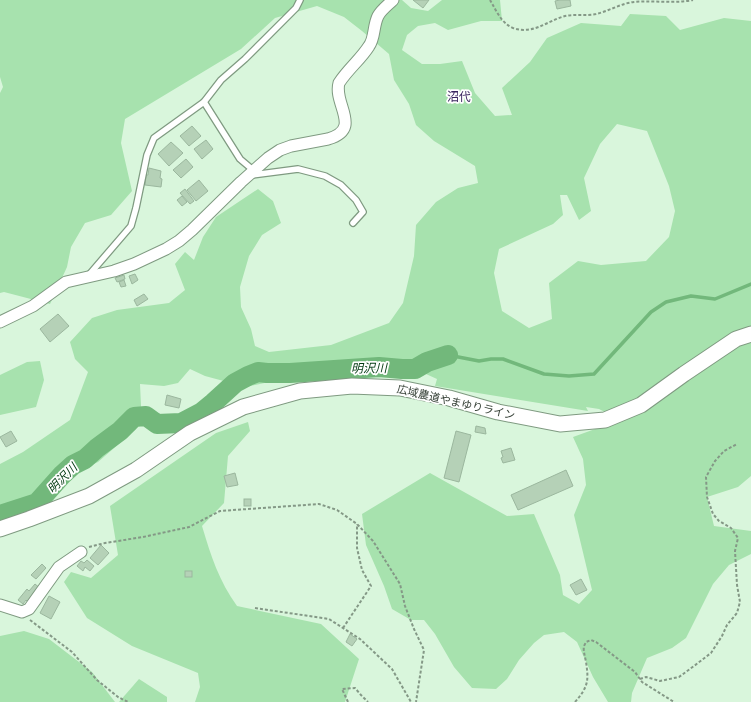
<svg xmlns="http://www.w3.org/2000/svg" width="751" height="702" font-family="Cabin,'Noto Sans JP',sans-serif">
  <rect width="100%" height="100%" fill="#d9f6dc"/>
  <g fill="#a7e2ae" fill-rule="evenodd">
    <path d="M 0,0 L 402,0 L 411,8 L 428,11 L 442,0 L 500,0 L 502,21 L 481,21 L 448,30 L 435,23 L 418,26 L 407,35 L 402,50 L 422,64 L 440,64 L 462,61 L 475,93 L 495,116 L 512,115 L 502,88 L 530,62 L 547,38 L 581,23 L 621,26 L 630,14 L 666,16 L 680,30 L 724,18 L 751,21 L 751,476 L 738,487 L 707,497 L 714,526 L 751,531 L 751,554 L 729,565 L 713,584 L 686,638 L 672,648 L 647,658 L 632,693 L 631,702 L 608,702 L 593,677 L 577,642 L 564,632 L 544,635 L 534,643 L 519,660 L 507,679 L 496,689 L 472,688 L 454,667 L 435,634 L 424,620 L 411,620 L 392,609 L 384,586 L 366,545 L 362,514 L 430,473 L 507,516 L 534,514 L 560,575 L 563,595 L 579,604 L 592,590 L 574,515 L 586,485 L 583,459 L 573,437 L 620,420 L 599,409 L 586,407 L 588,411 L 435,386 L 437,379 L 415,369 L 387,377 L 283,379 L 246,387 L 205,376 L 190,369 L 178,383 L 164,386 L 140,384 L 141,406 L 136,429 L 98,462 L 71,475 L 38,508 L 0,521 L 0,464 L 23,452 L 70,420 L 88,372 L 75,359 L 70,342 L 92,318 L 117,310 L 169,303 L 185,290 L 175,264 L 185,252 L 194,260 L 203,237 L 216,217 L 258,189 L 273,201 L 281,223 L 262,235 L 249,256 L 240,287 L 241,307 L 251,329 L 255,346 L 269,352 L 331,345 L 389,323 L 403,303 L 414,256 L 416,225 L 436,202 L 458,188 L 478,183 L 475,166 L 434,141 L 416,125 L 409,104 L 394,80 L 389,54 L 362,31 L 344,17 L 317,6 L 275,18 L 241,49 L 125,119 L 121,143 L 132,191 L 111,215 L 85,223 L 71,247 L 67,267 L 50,304 L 4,292 L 0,293 L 0,93 L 3,87 L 0,77 ZM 617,124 L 647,131 L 669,186 L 675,211 L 669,237 L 646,261 L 601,265 L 578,261 L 549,283 L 552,319 L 529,328 L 502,311 L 494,273 L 499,249 L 553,224 L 563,215 L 560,195 L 567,195 L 579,220 L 591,211 L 584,178 L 600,144 Z"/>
    <path d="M 40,361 L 44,380 L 36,407 L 0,415 L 0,375 L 27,362 Z"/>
    <path d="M 248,422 L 250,431 L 228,456 L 224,503 L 202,526 C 211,556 219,581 237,606 L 321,624 L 359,659 L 345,702 L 195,702 L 200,687 L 198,673 L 132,646 L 87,618 L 64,582 L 71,572 L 91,578 L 118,555 L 110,506 L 216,433 Z"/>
    <path d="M 24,631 L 49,639 L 92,672 L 115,702 L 0,702 L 0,636 Z"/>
    <path d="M 139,679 L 167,697 L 167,702 L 119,702 Z"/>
  </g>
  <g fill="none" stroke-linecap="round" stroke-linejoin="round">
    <path stroke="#72b87b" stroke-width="3.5" d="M 448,355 L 479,361 L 491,359 L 503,359 L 544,374 L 569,376 L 594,374 L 651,312 L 666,302 L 691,296 L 715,299 L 751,284"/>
    <path stroke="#72b87b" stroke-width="20" d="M 0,515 L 37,503 L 62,475 L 73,465 L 85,459 L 97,448 L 120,431 L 134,417 L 146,416 L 157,424 L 181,423 L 202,412 L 213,403 L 235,383 L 248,376 L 258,372 L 267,373 L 290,373 L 379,367 L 402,369 L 415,369 L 427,362 L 448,355"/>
  </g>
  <g fill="#b5d1b7" stroke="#9bb79e">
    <path d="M 413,0 L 429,0 L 423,8 Z"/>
    <path d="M 560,0 L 570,0 L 571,6 L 557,9 L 555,1 Z"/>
    <path d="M 192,126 L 201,136 L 189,146 L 180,136 Z"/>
    <path d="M 206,140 L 213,149 L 202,159 L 194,149 Z"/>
    <path d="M 171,142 L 183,153 L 169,166 L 158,154 Z"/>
    <path d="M 186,159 L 193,167 L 181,178 L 173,170 Z"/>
    <path d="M 149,168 L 161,171 L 160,178 L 162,179 L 161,187 L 145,185 L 146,175 L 148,175 Z"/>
    <path d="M 199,180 L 208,191 L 196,201 L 187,190 Z"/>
    <path d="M 185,189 L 194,201 L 190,204 L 180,193 Z"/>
    <path d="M 182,196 L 187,202 L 182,206 L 177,200 Z"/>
    <path d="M 135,274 L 138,280 L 132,284 L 129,276 Z"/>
    <path d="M 124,275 L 125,279 L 117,282 L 115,278 Z"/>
    <path d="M 124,280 L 126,286 L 121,287 L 119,282 Z"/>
    <path d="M 144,294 L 148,299 L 137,306 L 134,300 Z"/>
    <path d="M 58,314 L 69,326 L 50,342 L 40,329 Z"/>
    <path d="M 167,395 L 181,399 L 179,408 L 165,405 Z"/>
    <path d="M 476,426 L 485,428 L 486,434 L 475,432 Z"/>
    <path d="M 11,431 L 17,441 L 6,447 L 0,437 Z"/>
    <path d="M 456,431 L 471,435 L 459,482 L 444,478 Z"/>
    <path d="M 511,448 L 515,460 L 503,463 L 501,458 L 503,457 L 501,451 Z"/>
    <path d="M 566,470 L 573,486 L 518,510 L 511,495 Z"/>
    <path d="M 235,473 L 238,485 L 227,487 L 224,476 Z"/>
    <rect x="244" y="499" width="7" height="7"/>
    <path d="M 101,545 L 109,553 L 98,565 L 90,558 Z"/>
    <path d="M 87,560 L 94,566 L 90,571 L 85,567 L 83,571 L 77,566 L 81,561 L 84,563 Z"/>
    <path d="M 42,564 L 46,568 L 36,579 L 31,575 Z"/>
    <rect x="185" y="571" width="7" height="6"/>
    <path d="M 581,579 L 587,590 L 576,595 L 570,585 Z"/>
    <path d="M 35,584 L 41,589 L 29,603 L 26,600 L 23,604 L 18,600 L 27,589 L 29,591 Z"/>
    <path d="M 49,596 L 60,602 L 51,619 L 40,613 Z"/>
    <path d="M 350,634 L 357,639 L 352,646 L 346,642 Z"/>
  </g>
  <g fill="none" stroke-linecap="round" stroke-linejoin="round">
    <g stroke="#7f9a81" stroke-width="8">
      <g id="lane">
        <path d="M 204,102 L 240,159 L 253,170"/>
        <path d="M 252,175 L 298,169 L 325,176 L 341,185 L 356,200 L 363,212 L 353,223"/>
        <path d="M 88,276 L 131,226 L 136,208 L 147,155 L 154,138 L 204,102 L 221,80 L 245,59 L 296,8 L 300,0"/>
      </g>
    </g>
    <g stroke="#7f9a81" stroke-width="13">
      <g id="street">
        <path d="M 0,322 L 33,306 L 66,282 L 114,271 L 134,264 L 166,249 L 179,241 L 192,230 L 241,182 L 268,158 L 280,150 L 291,146 L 328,139 C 363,129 333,104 339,83 C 348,69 361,59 369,46 C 375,38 373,26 378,16 C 381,10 388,5 393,0"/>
        <path d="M 0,605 L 22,612 L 29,609 L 59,567 L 81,552"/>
      </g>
    </g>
    <g stroke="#7f9a81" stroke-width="17">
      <path id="secondary" d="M 0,529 L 29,519 L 89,496 L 136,470 L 190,433 L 243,407 L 300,391 L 352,386 L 400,388 L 449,398 L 498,412 L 560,424 L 605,420 L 641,405 L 684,374 L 736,339 L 751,334"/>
    </g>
    <g stroke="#849886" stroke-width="2" stroke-dasharray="3 2" stroke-linecap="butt">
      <path d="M 490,0 C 496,10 501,23 513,28 C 533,35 547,21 565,16 C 575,14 586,16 596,14 C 609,11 622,3 634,2 C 654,0 673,4 693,0"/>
      <path d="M 89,547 L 105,543 L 143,537 L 189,527 L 220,511 L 319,504 L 337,510 L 357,524 L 373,541 L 400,584 L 405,606 L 414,629 L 424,650 L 416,702"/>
      <path d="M 255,608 L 329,619 L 360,639 L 392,669 L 411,702"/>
      <path d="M 30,620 L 72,652 L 97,680 L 118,697 L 128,702"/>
      <path d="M 343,628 L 371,586 L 362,570 L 357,548 L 357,524"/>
      <path d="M 640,679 L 646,677 L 660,681 L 679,677 L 694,666 L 711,653 L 722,636 L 727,625 L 737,613 L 740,602 L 737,585 L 735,551 L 738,538 L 731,528 L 719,521 L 713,514 L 707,497 L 706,477 L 715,461 L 724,451 L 737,444"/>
      <path d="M 348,702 L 342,689 L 355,688 L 361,695 L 368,702"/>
      <path d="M 575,702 C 588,687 589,681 586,662 C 585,656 583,651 584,646 L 586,642 L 591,640 L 596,642 L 635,672 L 642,682 L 674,702"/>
    </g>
    <use href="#lane" stroke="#fff" stroke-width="5.5"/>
    <use href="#street" stroke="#fff" stroke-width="11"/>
    <use href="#secondary" stroke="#fff" stroke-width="15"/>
  </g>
  <g text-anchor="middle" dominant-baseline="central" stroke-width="3.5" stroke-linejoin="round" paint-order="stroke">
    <g font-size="11" fill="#343f35" stroke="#fff">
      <text transform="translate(456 402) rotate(13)">広域農道やまゆりライン</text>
    </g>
    <g font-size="12" fill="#3a255f" stroke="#fff">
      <text x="459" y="96">沼代</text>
    </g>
    <g font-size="12" font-style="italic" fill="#013810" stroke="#fff">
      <text transform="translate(369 368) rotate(-1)">明沢川</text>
      <text transform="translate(62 478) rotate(-45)">明沢川</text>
    </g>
  </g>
</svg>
